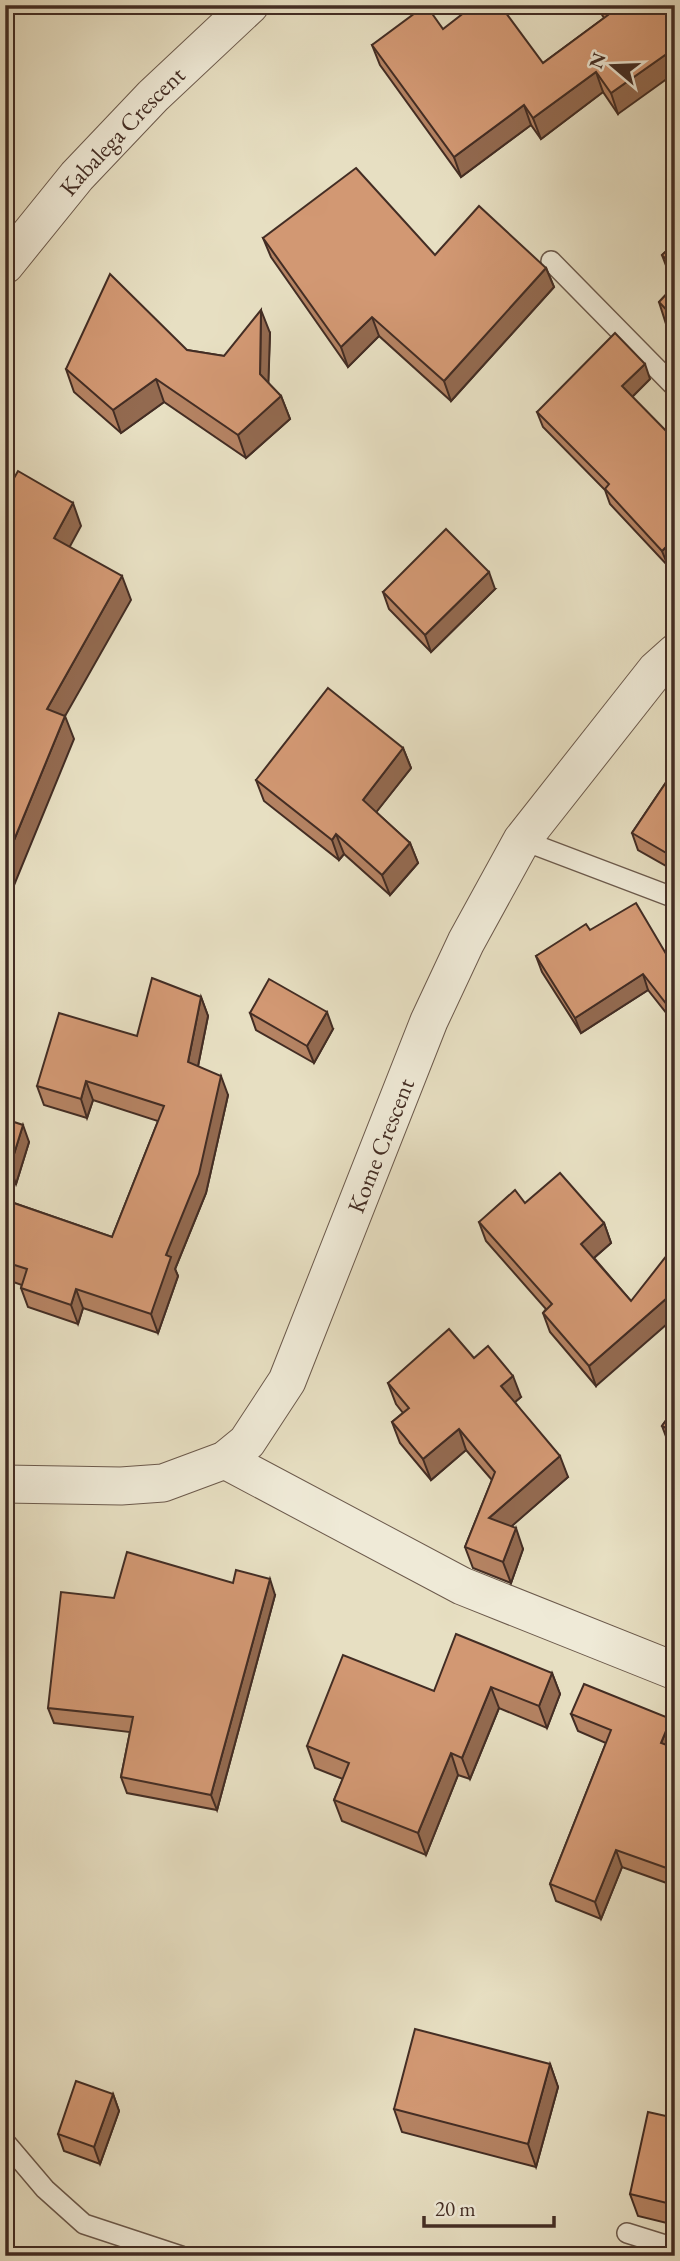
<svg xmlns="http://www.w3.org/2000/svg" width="680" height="2261" font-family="'EB Garamond',serif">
  <rect width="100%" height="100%" fill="#e7dfc2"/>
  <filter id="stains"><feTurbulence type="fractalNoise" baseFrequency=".00286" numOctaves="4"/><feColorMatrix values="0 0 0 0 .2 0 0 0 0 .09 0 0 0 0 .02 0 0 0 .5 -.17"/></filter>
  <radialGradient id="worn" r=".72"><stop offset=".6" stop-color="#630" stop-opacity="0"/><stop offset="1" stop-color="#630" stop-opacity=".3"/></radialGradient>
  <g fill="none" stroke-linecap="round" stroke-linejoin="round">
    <g stroke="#6c5a4c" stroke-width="22">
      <g id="lane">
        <path d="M 551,261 L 675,387"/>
        <path d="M 522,840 L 675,898"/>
        <path d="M 5,2142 L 45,2189 L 84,2224 L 181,2256"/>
        <path d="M 627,2233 L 675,2248"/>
      </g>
    </g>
    <g stroke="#6c5a4c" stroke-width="39">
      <g id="street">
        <path id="s1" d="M 5,265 L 77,176 L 153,96 L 250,5"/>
        <path d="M 225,1460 L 462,1586 L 675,1671"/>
        <path id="s2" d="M 5,1484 L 121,1486 L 163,1483 L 225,1460 L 247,1442 L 287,1381 L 429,1021 L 466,942 L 522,840 L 656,670 L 675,653"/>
      </g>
    </g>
    <use href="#lane" stroke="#efead7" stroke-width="19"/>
    <use href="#street" stroke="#efead7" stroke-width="37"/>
  </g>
  <g fill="#b58363" stroke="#432d24" stroke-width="2">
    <path d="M 596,5 L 675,5 L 618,114 L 603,92 L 541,139 L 531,125 L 461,177 L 380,65 L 372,45 L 443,29 L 543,63 L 604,18 Z"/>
    <path d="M 263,238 L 546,268 L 554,287 L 451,401 L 379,336 L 348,367 L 271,257 Z"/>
    <path d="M 675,243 L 675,282 L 670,276 L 662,255 Z"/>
    <path d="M 675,285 L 675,332 L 666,324 L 659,302 Z"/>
    <path d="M 270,333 L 268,383 L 281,396 L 290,419 L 246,458 L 164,402 L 121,433 L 74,392 L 66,369 L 187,350 L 224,356 Z"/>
    <path d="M 650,379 L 632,397 L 668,566 L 610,504 L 605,490 L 543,427 L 537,412 Z"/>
    <path d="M 495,589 L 431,652 L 389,609 L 383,592 Z"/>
    <path d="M 403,748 L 411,768 L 376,812 L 410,843 L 418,863 L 390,895 L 344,854 L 339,860 L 264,801 L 256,780 Z"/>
    <path d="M 675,769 L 675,871 L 638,850 L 632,833 Z"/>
    <path d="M 590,930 L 675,969 L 675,1024 L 648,990 L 581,1033 L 542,972 L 536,956 Z"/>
    <path d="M 201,997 L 208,1016 L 198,1066 L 228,1095 L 206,1193 L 175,1269 L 178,1276 L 158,1333 L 83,1308 L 78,1324 L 28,1307 L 21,1288 L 22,1285 L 5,1279 L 5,1200 L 112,1237 L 158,1121 L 93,1100 L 87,1118 L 44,1105 L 37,1086 L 137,1036 Z"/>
    <path d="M 250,1013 L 333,1029 L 314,1063 L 256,1030 Z"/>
    <path d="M 5,1119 L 29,1142 L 16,1184 L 5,1180 Z"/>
    <path d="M 525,1203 L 604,1223 L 611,1243 L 594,1258 L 631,1301 L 596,1386 L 550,1332 L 543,1313 L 546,1309 L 486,1241 L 479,1222 Z"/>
    <path d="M 474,1358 L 521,1397 L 515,1402 L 568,1477 L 511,1526 L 523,1549 L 511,1583 L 473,1568 L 465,1547 L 492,1480 L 466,1450 L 431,1480 L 400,1443 L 392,1422 L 403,1413 L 396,1404 L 388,1383 Z"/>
    <path d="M 675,1408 L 675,1450 L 670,1447 L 662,1426 Z"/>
    <path d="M 233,1583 L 275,1595 L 217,1810 L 127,1793 L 121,1777 L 130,1732 L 54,1723 L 48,1708 L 114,1598 Z"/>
    <path d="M 552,1673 L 560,1694 L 547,1728 L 499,1708 L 470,1779 L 458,1775 L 426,1855 L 342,1821 L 334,1800 L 343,1779 L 315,1768 L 307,1746 L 434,1691 Z"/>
    <path d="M 571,1714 L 671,1719 L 675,1730 L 675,1742 L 673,1747 L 675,1748 L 675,1886 L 622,1867 L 601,1919 L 556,1901 L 550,1884 L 606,1743 L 578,1731 Z"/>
    <path d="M 550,2064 L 558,2087 L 536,2167 L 402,2132 L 394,2109 Z"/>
    <path d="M 113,2094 L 119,2111 L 100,2164 L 64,2151 L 58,2134 Z"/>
    <path d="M 675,2118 L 675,2225 L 638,2216 L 630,2194 Z"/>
  </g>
  <g fill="#936a50" stroke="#432d24" stroke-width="2">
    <path d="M 675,48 L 675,73 L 618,114 L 611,93 Z"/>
    <path d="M 596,72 L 603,92 L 541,139 L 533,118 Z"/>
    <path d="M 524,105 L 531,125 L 461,177 L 454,157 Z"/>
    <path d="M 546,268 L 554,287 L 451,401 L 444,381 Z"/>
    <path d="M 261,310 L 270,333 L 268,396 L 260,374 Z"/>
    <path d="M 372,317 L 379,336 L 348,367 L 341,347 Z"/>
    <path d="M 645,364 L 650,379 L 627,402 L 622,386 Z"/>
    <path d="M 156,379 L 164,402 L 121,433 L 113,410 Z"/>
    <path d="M 281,396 L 290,419 L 246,458 L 238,435 Z"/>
    <path d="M 73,503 L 81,526 L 62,561 L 54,538 Z"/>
    <path d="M 675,538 L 675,559 L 668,566 L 662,551 Z"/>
    <path d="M 489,572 L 495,589 L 431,652 L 425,635 Z"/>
    <path d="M 122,576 L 131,600 L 56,732 L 47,709 Z"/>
    <path d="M 65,716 L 74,739 L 8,900 L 5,893 L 5,862 Z"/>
    <path d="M 403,748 L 411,768 L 370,820 L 363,800 Z"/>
    <path d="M 336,834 L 344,854 L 339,860 L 332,840 Z"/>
    <path d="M 410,843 L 418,863 L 390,895 L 382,875 Z"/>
    <path d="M 643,974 L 648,990 L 581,1033 L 575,1018 Z"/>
    <path d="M 201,997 L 208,1016 L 195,1081 L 188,1062 Z"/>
    <path d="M 327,1012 L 333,1029 L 314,1063 L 307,1046 Z"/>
    <path d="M 221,1076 L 228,1095 L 206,1193 L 175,1269 L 178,1276 L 158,1333 L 151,1314 L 166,1255 Z"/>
    <path d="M 86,1081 L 93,1100 L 87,1118 L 81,1099 Z"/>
    <path d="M 23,1125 L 29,1142 L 16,1184 L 10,1167 Z"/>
    <path d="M 604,1223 L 611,1243 L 588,1263 L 581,1244 Z"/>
    <path d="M 76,1289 L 83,1308 L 78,1324 L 71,1305 Z"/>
    <path d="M 675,1291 L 675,1317 L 596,1386 L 589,1366 Z"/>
    <path d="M 513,1376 L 521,1397 L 509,1407 L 501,1386 Z"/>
    <path d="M 459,1429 L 466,1450 L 431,1480 L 423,1459 Z"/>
    <path d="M 560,1456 L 568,1477 L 497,1539 L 489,1518 Z"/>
    <path d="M 516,1528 L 523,1549 L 511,1583 L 503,1562 Z"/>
    <path d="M 270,1579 L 275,1595 L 217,1810 L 211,1795 Z"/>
    <path d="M 552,1673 L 560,1694 L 547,1728 L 539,1706 Z"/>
    <path d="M 491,1687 L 499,1708 L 470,1779 L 462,1758 Z"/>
    <path d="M 671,1719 L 675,1730 L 675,1742 L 668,1760 L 661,1743 Z"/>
    <path d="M 451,1753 L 458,1775 L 426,1855 L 418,1833 Z"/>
    <path d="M 616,1850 L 622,1867 L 601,1919 L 595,1902 Z"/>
    <path d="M 550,2064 L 558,2087 L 536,2167 L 528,2144 Z"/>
    <path d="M 113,2094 L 119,2111 L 100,2164 L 94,2147 Z"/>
  </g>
  <g fill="#d29873" stroke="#432d24" stroke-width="2">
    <path d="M 426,5 L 443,29 L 474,5 L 500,5 L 543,63 L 608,15 L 602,5 L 675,5 L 675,48 L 611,93 L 596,72 L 533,118 L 524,105 L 454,157 L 372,45 Z"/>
    <path d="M 356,168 L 435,255 L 479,206 L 546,268 L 444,381 L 372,317 L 341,347 L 263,238 Z"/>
    <path d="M 675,243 L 675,269 L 662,255 Z"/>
    <path d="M 110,274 L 187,350 L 224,356 L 261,310 L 260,374 L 281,396 L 238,435 L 156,379 L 113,410 L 66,369 Z"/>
    <path d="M 675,285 L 675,319 L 659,302 Z"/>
    <path d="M 615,333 L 645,364 L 622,386 L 675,440 L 675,538 L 662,551 L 605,489 L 609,484 L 537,412 Z"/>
    <path d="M 18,471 L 73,503 L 54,538 L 122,576 L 47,709 L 65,716 L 5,862 L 5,494 Z"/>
    <path d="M 446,529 L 489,572 L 425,635 L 383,592 Z"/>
    <path d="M 328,688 L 403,748 L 363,800 L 410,843 L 382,875 L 336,834 L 332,840 L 256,780 Z"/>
    <path d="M 675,769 L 675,858 L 632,833 Z"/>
    <path d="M 636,903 L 675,969 L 675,1015 L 643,974 L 575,1018 L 536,956 L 586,924 L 590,930 Z"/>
    <path d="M 152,978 L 201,997 L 188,1062 L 221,1076 L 199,1174 L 166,1255 L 171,1257 L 151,1314 L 76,1289 L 71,1305 L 21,1288 L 27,1269 L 5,1262 L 5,1200 L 112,1237 L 164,1106 L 86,1081 L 81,1099 L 37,1086 L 59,1013 L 137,1036 Z"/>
    <path d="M 269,979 L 327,1012 L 307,1046 L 250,1013 Z"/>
    <path d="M 5,1119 L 23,1125 L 10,1167 L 5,1165 Z"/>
    <path d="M 560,1173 L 604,1223 L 581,1244 L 631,1301 L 675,1245 L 675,1291 L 589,1366 L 543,1313 L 552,1304 L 479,1222 L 515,1190 L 525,1203 Z"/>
    <path d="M 449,1329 L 474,1358 L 488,1346 L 513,1376 L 501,1386 L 560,1456 L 489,1518 L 516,1528 L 503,1562 L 465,1547 L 495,1472 L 459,1429 L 423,1459 L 392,1422 L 409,1408 L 388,1383 Z"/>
    <path d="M 675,1408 L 675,1433 L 662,1426 Z"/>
    <path d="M 127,1552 L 233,1583 L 236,1570 L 270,1579 L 211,1795 L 121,1777 L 133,1717 L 48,1708 L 61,1592 L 114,1598 Z"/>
    <path d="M 456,1634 L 552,1673 L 539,1706 L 491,1687 L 462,1758 L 451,1753 L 418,1833 L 334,1800 L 349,1763 L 307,1746 L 343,1655 L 434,1691 Z"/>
    <path d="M 584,1684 L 671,1719 L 661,1743 L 675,1748 L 675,1871 L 616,1850 L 595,1902 L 550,1884 L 611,1730 L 571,1714 Z"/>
    <path d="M 415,2029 L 550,2064 L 528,2144 L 394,2109 Z"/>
    <path d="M 76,2081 L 113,2094 L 94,2147 L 58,2134 Z"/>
    <path d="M 648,2112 L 675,2118 L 675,2205 L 630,2194 Z"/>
    <path d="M 151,2248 L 169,2256 L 148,2256 Z"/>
  </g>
  <g text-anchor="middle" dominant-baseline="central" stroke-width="6" stroke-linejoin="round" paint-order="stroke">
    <g font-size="24" fill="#432d24" stroke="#efead7">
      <text stroke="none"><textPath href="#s1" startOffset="178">Kabalega Crescent</textPath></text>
      <text stroke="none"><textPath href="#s2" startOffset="579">Kome Crescent</textPath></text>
    </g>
  </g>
  <rect width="680" height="2261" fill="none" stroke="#e7dfc2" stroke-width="28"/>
  <rect x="7" y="7" width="666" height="2247" fill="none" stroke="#432d24" stroke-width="3.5"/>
  <rect x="14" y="14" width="652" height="2233" fill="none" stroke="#432d24" stroke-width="2"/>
  <g transform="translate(613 66) rotate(289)" stroke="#efead7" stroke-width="5" paint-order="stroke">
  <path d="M0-5L12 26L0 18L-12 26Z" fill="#432d24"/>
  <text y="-10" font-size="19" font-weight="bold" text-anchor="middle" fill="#432d24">N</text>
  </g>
  <path d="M424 2216v10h130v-10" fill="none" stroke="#432d24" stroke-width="3.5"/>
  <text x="435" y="2216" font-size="21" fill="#432d24" stroke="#efead7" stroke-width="5" paint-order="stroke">20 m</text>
  <rect width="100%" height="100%" filter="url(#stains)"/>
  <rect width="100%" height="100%" fill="url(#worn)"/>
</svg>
